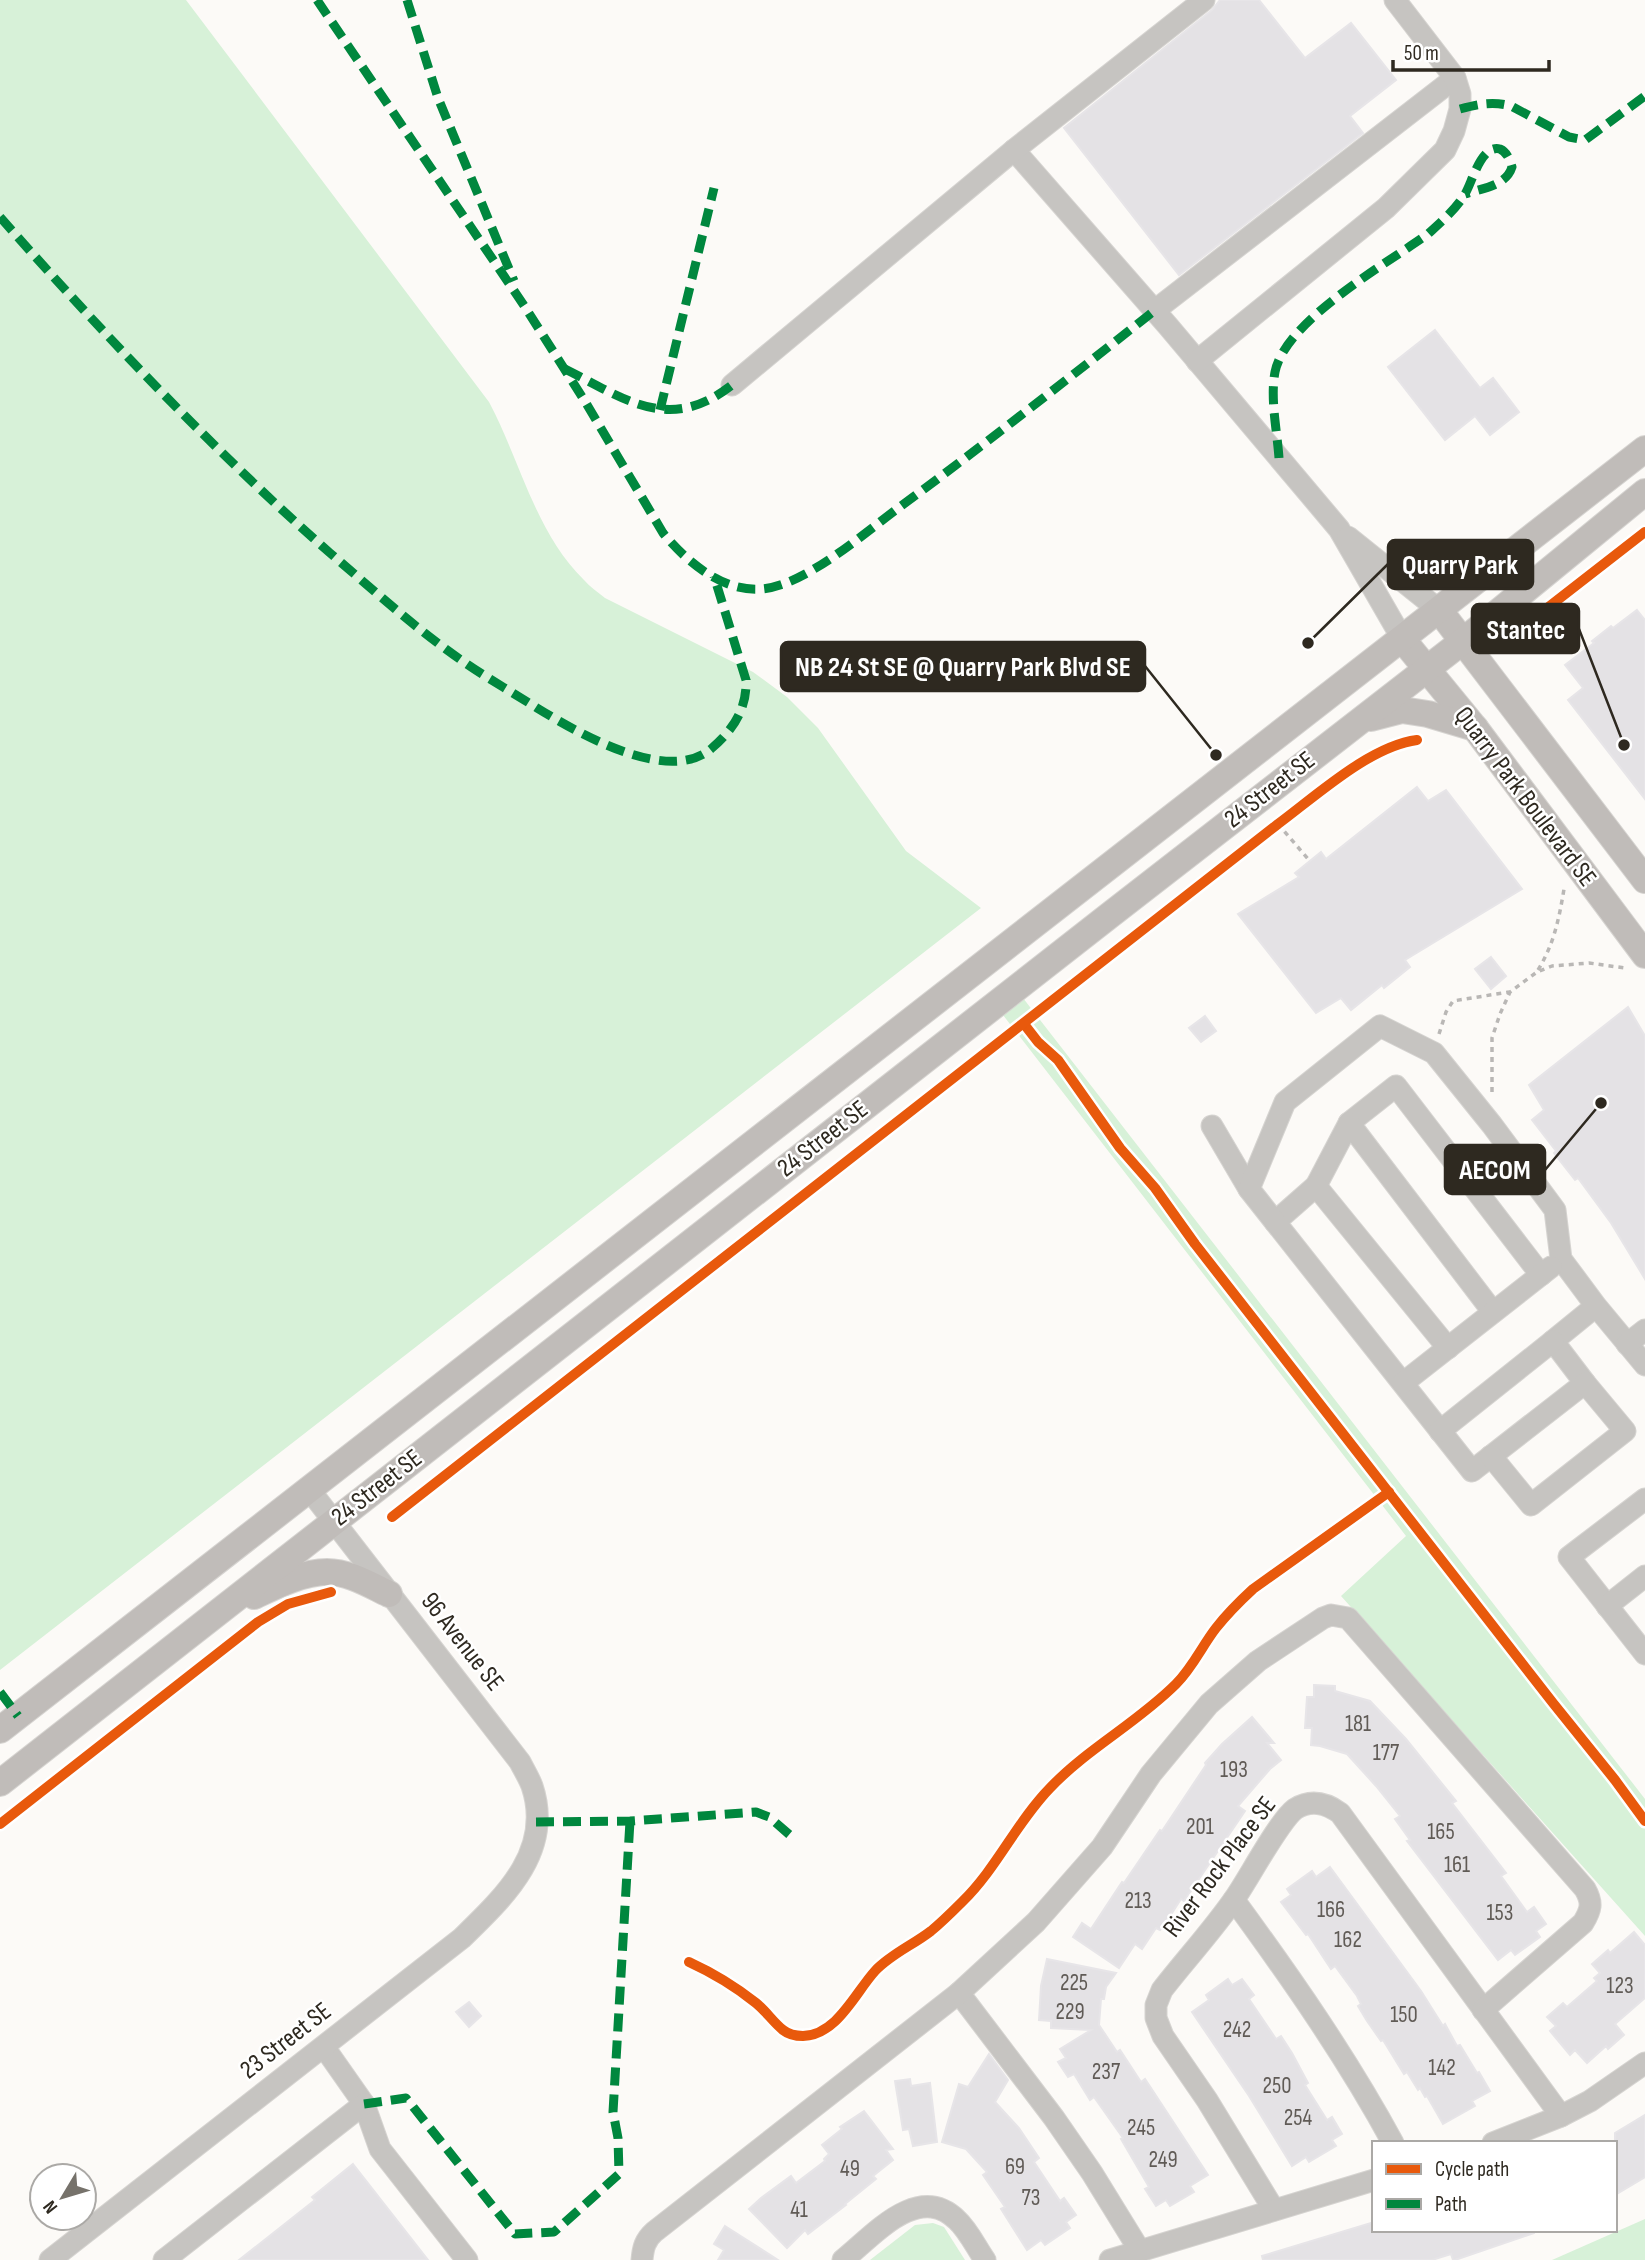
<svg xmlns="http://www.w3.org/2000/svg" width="1645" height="2260" font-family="'Sofia Sans Condensed',sans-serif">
  <rect width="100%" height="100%" fill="#fcfaf7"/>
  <g fill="#d7f1d8">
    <path d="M 0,0 L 186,0 L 489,402 C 520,460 535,532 584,580 C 590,587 598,592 605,598 L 753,672 L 787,697 L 818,728 L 906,851 L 981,908 L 0,1670 Z"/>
    <path d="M 1023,998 L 1645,1799 L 1645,1936 L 1341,1596 L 1406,1536 L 1003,1015 Z"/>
    <path d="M 1645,2219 L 1645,2260 L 1552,2260 Z"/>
    <path d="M 933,2223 L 944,2227 L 965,2260 L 870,2260 L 915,2225 Z"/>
  </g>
  <g fill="#e4e2e5" stroke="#e7e5e8" stroke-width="2">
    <path d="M 1220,0 L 1259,0 L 1305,58 L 1351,23 L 1396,80 L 1350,116 L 1363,133 L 1179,275 L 1064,128 L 1212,10 Z"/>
    <path d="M 1435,330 L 1480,388 L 1493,378 L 1519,412 L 1490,435 L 1475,416 L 1445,440 L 1388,367 Z"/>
    <path d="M 1637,610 L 1645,620 L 1645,799 L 1568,700 L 1583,688 L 1565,665 L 1594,643 L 1592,641 L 1611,626 L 1613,628 Z"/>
    <path d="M 1417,787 L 1428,801 L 1446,790 L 1522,889 L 1405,960 L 1410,967 L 1384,988 L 1382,985 L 1351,1010 L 1341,998 L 1316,1013 L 1238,914 L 1299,877 L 1295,873 L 1321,852 L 1326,859 Z"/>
    <path d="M 1491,957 L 1506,976 L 1491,989 L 1475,969 Z"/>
    <path d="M 1628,1007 L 1645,1036 L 1645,1279 L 1611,1223 L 1578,1178 L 1575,1180 L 1554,1153 L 1556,1151 L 1532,1120 L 1544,1110 L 1529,1085 Z"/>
    <path d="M 1205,1016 L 1216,1031 L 1201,1042 L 1189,1028 Z"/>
    <path d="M 1314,1685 L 1335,1686 L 1335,1691 L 1370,1701 L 1406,1739 L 1456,1801 L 1452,1803 L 1506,1873 L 1501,1876 L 1527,1912 L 1534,1907 L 1546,1924 L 1536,1931 L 1540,1937 L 1515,1955 L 1511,1950 L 1498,1960 L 1407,1841 L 1410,1840 L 1395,1819 L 1400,1816 L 1376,1786 L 1347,1754 L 1320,1746 L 1311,1745 L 1312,1728 L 1305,1728 L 1307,1697 L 1314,1697 Z"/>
    <path d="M 1252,1717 L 1274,1743 L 1267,1743 L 1281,1760 L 1270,1769 L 1238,1806 L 1245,1811 L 1184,1901 L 1181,1899 L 1163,1927 L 1160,1930 L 1156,1928 L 1142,1949 L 1135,1944 L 1119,1968 L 1073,1937 L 1082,1923 L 1091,1929 L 1122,1882 L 1124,1883 L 1160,1830 L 1162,1831 L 1206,1765 L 1205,1763 L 1222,1744 Z"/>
    <path d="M 1330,1867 L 1421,1991 L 1443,2026 L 1445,2024 L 1457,2046 L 1460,2045 L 1477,2073 L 1479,2072 L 1490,2091 L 1472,2101 L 1475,2106 L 1443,2124 L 1427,2096 L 1425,2097 L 1420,2088 L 1418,2090 L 1407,2072 L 1404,2074 L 1383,2040 L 1381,2041 L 1367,2021 L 1358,2006 L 1361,2004 L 1357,1996 L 1335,1966 L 1331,1969 L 1308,1934 L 1306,1935 L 1281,1902 L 1291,1895 L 1287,1889 L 1312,1871 L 1316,1877 Z"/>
    <path d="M 1634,1932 L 1645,1945 L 1645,1998 L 1615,2024 L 1624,2035 L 1608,2049 L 1606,2046 L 1587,2063 L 1575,2050 L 1570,2055 L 1550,2031 L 1556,2026 L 1547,2017 L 1563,2003 L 1567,2007 L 1597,1981 L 1594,1978 L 1600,1973 L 1592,1964 L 1608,1950 L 1610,1953 Z"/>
    <path d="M 1047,1959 L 1116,1973 L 1106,1987 L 1104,1999 L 1101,1999 L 1099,2025 L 1117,2052 L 1120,2050 L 1141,2082 L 1145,2079 L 1208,2175 L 1190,2186 L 1194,2192 L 1170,2206 L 1166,2200 L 1156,2206 L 1145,2189 L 1149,2187 L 1121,2139 L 1123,2138 L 1094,2097 L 1090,2100 L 1074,2074 L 1068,2077 L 1058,2062 L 1066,2058 L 1060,2049 L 1091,2030 L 1051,2028 L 1051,2021 L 1039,2020 L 1041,1986 Z"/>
    <path d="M 1228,1979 L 1232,1985 L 1242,1979 L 1254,1995 L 1249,1999 L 1276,2039 L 1281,2036 L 1292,2053 L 1308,2083 L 1305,2085 L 1327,2120 L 1332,2117 L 1342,2134 L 1332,2140 L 1336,2146 L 1309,2162 L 1306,2157 L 1292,2166 L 1249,2096 L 1192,2012 L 1209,2000 L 1206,1995 Z"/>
    <path d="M 469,2002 L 481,2016 L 469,2027 L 456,2012 Z"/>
    <path d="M 989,2054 L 1008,2080 L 995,2102 L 1019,2128 L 1039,2158 L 1034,2162 L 1060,2201 L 1064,2198 L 1076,2215 L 1066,2222 L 1070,2228 L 1045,2245 L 1041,2240 L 1027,2250 L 1001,2209 L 1005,2207 L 983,2175 L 987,2172 L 966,2149 L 942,2142 L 959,2084 L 968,2087 Z"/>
    <path d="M 910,2079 L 911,2086 L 930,2083 L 937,2142 L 913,2146 L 909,2129 L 903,2130 L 895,2081 Z"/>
    <path d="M 864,2111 L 893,2149 L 886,2150 L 893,2160 L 873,2176 L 876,2179 L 845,2204 L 846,2205 L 808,2234 L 805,2230 L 787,2248 L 749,2209 L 761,2198 L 791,2176 L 796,2183 L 825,2161 L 824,2159 L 829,2154 L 822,2145 L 842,2129 L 840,2127 Z"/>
    <path d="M 1645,2115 L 1645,2177 L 1615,2195 L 1615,2133 Z"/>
    <path d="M 353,2164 L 428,2260 L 239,2260 L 315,2200 L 312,2197 Z"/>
    <path d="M 1374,2222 L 1374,2230 L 1534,2230 L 1534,2233 L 1455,2260 L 1453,2260 L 1451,2254 L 1432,2260 L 1263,2260 L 1262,2256 Z"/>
    <path d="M 725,2226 L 778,2260 L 718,2260 L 724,2250 L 714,2244 Z"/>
  </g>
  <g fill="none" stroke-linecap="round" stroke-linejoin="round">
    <g stroke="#d6d4d1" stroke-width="23">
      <g id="minor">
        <path d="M 1014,150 L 1168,326 L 1339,529 L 1403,640"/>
        <path d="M 1154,311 L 1455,78"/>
        <path d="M 1197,361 L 1386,208 L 1445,150 L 1454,131 L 1460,109 L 1460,94 L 1455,78 L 1395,0"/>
        <path d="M 732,385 L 1014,150 L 1204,0"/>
        <path d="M 1348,537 L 1439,610"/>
        <path d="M 1349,1123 L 1396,1086 L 1541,1275"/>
        <path d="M 1212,1126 L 1249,1189"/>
        <path d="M 1316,1186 L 1349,1123 L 1493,1312"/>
        <path d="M 1275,1222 L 1316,1186 L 1448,1348"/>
        <path d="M 1596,1306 L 1553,1341 L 1585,1383 L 1472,1471 L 1249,1189 L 1285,1102 L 1380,1026 L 1434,1053 L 1492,1125 L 1555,1210 L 1561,1259 L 1596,1306 L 1645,1365"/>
        <path d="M 1627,1344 L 1645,1330"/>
        <path d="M 1403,1383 L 1551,1267"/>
        <path d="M 1440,1431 L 1553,1341"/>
        <path d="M 1491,1456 L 1531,1505 L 1625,1431 L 1585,1383"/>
        <path d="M 1645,1499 L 1569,1557 L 1645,1654"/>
        <path d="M 1607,1606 L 1645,1576"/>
        <path d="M 1234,1900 C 1291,1978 1347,2058 1393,2143"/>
        <path d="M 959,1993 L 1054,2118 L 1092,2173 L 1140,2251"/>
        <path d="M 324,2047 L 364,2104 L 380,2149 L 467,2260"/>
        <path d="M 1561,2116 L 1590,2101 L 1645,2063"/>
        <path d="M 1274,2210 L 1207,2100 L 1163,2036 L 1156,2018 L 1156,2005 L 1162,1990 C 1186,1959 1213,1930 1235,1898 C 1249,1878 1279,1821 1295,1809 C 1311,1799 1326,1803 1340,1813 L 1561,2116 L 1493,2143"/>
        <path d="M 50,2260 L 462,1938 C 504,1897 554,1851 532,1786 C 529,1778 524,1770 520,1762 L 308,1488"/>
        <path d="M 164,2260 L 364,2104"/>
        <path d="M 642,2260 C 643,2248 645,2240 654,2232 L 959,1993 L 1036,1922 L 1102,1847 L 1151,1774 L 1209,1704 L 1258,1661 L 1323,1618 L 1331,1615 L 1348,1618 L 1585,1889 C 1593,1903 1591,1910 1583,1923 L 1483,2010"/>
        <path d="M 843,2260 C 874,2235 918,2182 957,2220 C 968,2230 976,2247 985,2260"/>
        <path d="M 1110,2260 L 1374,2180"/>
      </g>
    </g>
    <g stroke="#d6d4d1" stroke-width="28">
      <g id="major">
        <path d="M 1439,610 L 1645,880"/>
        <path d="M 1403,640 L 1475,728 L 1645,955"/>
        <path d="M 1371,718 L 1402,710 L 1428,714 L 1475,728"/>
        <path d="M 254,1596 C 275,1586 303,1572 327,1572 C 349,1572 370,1585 389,1594"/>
        <path d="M 0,1730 C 546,1301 1097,877 1645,449"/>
        <path d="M 0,1783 L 1110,915 L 1463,641 L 1645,492"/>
      </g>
    </g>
    <g stroke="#b9b7b5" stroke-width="3.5" stroke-dasharray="5 5" stroke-linecap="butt">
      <path d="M 1278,824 L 1309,860"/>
      <path d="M 1538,970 C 1554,944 1559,919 1564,889"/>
      <path d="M 1439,1034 L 1446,1012 L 1453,1001 L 1509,992"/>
      <path d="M 1492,1092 L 1492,1038 L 1500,1014 L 1510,992 L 1537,972 L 1552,966 L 1589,963 L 1625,968"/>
    </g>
    <use href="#minor" stroke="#c6c4c1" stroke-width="21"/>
    <use href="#major" stroke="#c0bcb9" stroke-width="26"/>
    <g stroke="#00873e" stroke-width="9" stroke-dasharray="18 9" stroke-linecap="butt">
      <path d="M 317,0 L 525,307 L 586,403 L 663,533 C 686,561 722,592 761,589 C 804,586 862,535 897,509 C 984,445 1069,378 1154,311"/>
      <path d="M 407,0 L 438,98 L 514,281"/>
      <path d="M 1460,109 C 1479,104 1493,101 1511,106 L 1569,137 L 1585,140 L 1645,96"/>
      <path d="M 0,217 C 104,335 212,449 330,553 C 372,589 415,628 461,660 C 485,677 512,692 537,708 C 578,733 669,786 712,748 C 734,729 747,708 746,680 L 714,576"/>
      <path d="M 565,369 C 625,399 669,434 732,385"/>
      <path d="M 660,410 L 714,188"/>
      <path d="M 1279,458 C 1277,430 1270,399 1275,372 C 1285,321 1386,264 1428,234 C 1441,222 1456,209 1465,194 C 1472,183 1481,144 1500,149 C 1507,152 1510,160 1512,167 C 1506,186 1483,188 1465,194"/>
      <path d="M 0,1692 L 18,1716"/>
      <path d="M 536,1822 L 630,1821 L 756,1812 L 769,1817 L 791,1836"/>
      <path d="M 364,2104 L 406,2098 L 515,2234 L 554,2232 L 619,2174 L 618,2138 L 613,2112 L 630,1821"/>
    </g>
    <g stroke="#fff" stroke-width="15">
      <g id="cycleway">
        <path d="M 1509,640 L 1524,626 L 1645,532"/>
        <path d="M 1024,1024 L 1038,1042 L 1058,1060 L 1120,1148 L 1155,1188 L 1195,1244 L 1553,1703 L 1615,1780 L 1645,1821"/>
        <path d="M 392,1517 L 1278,824 C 1316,796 1370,746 1417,740"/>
        <path d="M 0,1824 L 258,1622 L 288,1604 L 331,1592"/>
        <path d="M 689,1962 C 713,1973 736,1987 756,2003 C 766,2011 773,2022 783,2030 C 788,2034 796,2036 803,2036 C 837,2035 855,1993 875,1971 C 891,1954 913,1945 931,1931 C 942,1922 952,1912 962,1902 C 997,1868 1016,1823 1050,1788 C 1088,1748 1137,1723 1176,1684 C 1193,1667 1202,1646 1216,1628 C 1227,1614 1240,1601 1253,1589 L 1389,1492"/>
      </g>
    </g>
    <use href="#cycleway" stroke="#e8590c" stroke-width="10"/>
  </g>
  <g text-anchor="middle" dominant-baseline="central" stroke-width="5" stroke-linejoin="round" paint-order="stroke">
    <g font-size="23" fill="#605b56">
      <text x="1358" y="1724">181</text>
      <text x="1386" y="1753">177</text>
      <text x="1234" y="1770">193</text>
      <text x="1200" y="1827">201</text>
      <text x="1441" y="1832">165</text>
      <text x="1457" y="1865">161</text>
      <text x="1138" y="1901">213</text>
      <text x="1331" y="1910">166</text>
      <text x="1500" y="1913">153</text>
      <text x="1348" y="1940">162</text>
      <text x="1074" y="1983">225</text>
      <text x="1620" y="1986">123</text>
      <text x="1070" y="2012">229</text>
      <text x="1404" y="2015">150</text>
      <text x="1237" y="2030">242</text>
      <text x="1442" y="2068">142</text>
      <text x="1106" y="2072">237</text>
      <text x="1277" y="2086">250</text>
      <text x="1298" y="2118">254</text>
      <text x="1141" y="2128">245</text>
      <text x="1163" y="2160">249</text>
      <text x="1015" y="2167">69</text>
      <text x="850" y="2169">49</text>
      <text x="1031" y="2198">73</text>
      <text x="799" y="2210">41</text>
    </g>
    <g font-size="26" fill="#2e2920" stroke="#fff">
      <text transform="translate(1270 790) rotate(-38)">24 Street SE</text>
      <text transform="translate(1525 797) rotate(53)">Quarry Park Boulevard SE</text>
      <text transform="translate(823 1139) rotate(-38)">24 Street SE</text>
      <text transform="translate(377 1488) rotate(-38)">24 Street SE</text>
      <text transform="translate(462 1642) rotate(52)">96 Avenue SE</text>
      <text transform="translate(1220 1867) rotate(-53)">River Rock Place SE</text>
      <text transform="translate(286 2041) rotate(-38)">23 Street SE</text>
    </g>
  </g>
  <path fill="none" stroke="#2e2920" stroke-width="2.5" d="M1308 643L1388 564M1624 745L1579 629M1216 755L1145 666M1601 1103L1545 1170"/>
  <g fill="#2e2920" stroke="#fff" stroke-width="2.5">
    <circle cx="1308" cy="643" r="7"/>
    <circle cx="1624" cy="745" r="7"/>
    <circle cx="1216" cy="755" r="7"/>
    <circle cx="1601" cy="1103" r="7"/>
  </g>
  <g fill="#2e2920" stroke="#2e2920" stroke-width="2.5">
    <rect x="1388" y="540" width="145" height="49" rx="7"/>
    <rect x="1472" y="604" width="107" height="49" rx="7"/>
    <rect x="781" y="642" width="364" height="49" rx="7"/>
    <rect x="1445" y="1145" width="100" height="49" rx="7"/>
  </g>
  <g font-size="28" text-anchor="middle" font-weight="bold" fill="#fff">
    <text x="1460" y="574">Quarry Park</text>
    <text x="1526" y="639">Stantec</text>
    <text x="963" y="676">NB 24 St SE @ Quarry Park Blvd SE</text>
    <text x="1495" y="1179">AECOM</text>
  </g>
  <rect x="1372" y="2141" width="245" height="91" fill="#ffffff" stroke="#aba9a6" stroke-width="2"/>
  <rect x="1386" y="2164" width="35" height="10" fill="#e8590c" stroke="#aba9a6" stroke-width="2"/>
  <text x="1435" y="2176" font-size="21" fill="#2e2920">Cycle path</text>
  <rect x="1386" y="2199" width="35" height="10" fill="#00873e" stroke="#aba9a6" stroke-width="2"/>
  <text x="1435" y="2211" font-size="21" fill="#2e2920">Path</text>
  <g transform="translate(63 2197) rotate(232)"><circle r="33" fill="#ffffff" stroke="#aba9a6" stroke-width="2"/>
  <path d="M0-5L12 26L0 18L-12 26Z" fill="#76726b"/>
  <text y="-10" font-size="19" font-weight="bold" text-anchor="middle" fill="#2e2920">N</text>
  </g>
  <path d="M1393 60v10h156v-10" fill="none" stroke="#2e2920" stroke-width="3.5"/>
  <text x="1404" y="60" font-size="21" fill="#2e2920" stroke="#ffffff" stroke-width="5" paint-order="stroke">50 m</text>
</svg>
